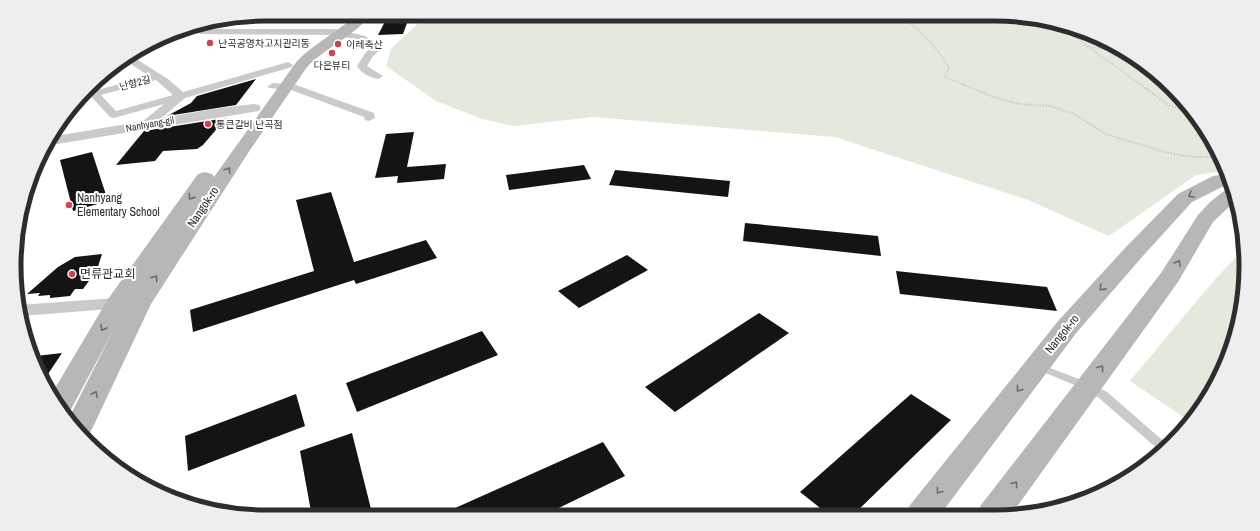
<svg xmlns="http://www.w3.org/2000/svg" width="1260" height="531" font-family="'Archivo Narrow','Noto Sans KR',sans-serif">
  <rect width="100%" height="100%" fill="#fff"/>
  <g fill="#e3e9dc">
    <path d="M 428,14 L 995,14 L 1076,27 L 1160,77 L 1220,154 L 1225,171 L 1196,175 L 1109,236 L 1028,200 L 835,137 L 593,117 L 514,126 L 482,119 L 436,101 L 386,66 L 391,49 Z"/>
    <path d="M 1245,248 L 1233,347 L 1191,422 L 1130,381 L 1217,277 Z"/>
  </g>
  <g fill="#141414">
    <path d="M 410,15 L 403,34 L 378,35 L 388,16 Z"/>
    <path d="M 256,79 L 236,105 L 167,116 L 191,103 L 197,96 Z"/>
    <path d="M 226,118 L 203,145 L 197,149 L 163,151 L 155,161 L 116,165 L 144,131 Z"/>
    <path d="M 414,132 L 407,167 L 446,164 L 444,179 L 397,183 L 398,176 L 375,178 L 386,134 Z"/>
    <path d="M 92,152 L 108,201 L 73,211 L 60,160 Z"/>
    <path d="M 584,165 L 591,179 L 509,190 L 506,175 Z"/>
    <path d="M 615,170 L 730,181 L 728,197 L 609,185 Z"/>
    <path d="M 331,192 L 354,262 L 426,240 L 437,258 L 356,284 L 354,280 L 193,332 L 190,310 L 314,271 L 296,200 Z"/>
    <path d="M 745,223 L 878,236 L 881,256 L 743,241 Z"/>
    <path d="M 102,254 L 97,270 L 86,285 L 83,289 L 75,289 L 70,296 L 50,298 L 50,295 L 38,296 L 40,293 L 27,294 L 58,267 L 75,257 Z"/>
    <path d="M 627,255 L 648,270 L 579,308 L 558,291 Z"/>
    <path d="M 896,271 L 1047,287 L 1057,311 L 900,294 Z"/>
    <path d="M 759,313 L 789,333 L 675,412 L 645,387 Z"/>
    <path d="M 482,331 L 498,355 L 357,412 L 346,383 Z"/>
    <path d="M 62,353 L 44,380 L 36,356 Z"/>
    <path d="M 296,394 L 305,426 L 188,471 L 185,436 Z"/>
    <path d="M 911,394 L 951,420 L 853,515 L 829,515 L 800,492 Z"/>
    <path d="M 352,433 L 373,517 L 312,517 L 300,451 Z"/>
    <path d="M 603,442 L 625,476 L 542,516 L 435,517 Z"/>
  </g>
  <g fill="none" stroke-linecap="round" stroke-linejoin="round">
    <g stroke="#cacaca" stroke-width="1.5" stroke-dasharray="1 1" stroke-linecap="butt">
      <path d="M 896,14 C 918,26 935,46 949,67 L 945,77 L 965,85"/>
      <path d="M 1057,24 L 1141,85"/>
      <path d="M 1087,47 L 1114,50"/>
    </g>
    <g stroke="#cacaca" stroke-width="2" stroke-dasharray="1.5 1.5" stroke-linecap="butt">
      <path d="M 962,84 L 991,96 L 1018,104 L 1050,106 L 1074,114 L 1106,134 L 1168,153 L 1194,157 L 1221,157"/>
      <path d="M 1140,84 L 1170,106 L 1186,109"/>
    </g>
    <path fill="#cacaca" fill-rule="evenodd" d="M 1039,364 L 1090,383 L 1107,392 L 1168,445 L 1160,451 L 1099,398 L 1084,389 L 1036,369 L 1034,367 L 1036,365 Z"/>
    <g fill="#cacaca" fill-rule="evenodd">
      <path d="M 203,29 L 335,29 L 365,36 L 382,48 L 373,56 L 367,66 L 383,76 L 378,79 C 369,77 362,74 357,66 L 366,52 L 371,48 L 359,40 L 335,35 L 200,34 L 198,32 Z"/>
      <path d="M 133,57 L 168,79 L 183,92 L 288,62 L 293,65 L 292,67 L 185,98 L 150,128 L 142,128 L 140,125 L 142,122 L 164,104 L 114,118 L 110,117 L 89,94 L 90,92 L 149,76 L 126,61 ZM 156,80 L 173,95 L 116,111 L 101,95 Z"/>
      <path d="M 273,83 L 296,85 L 374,113 L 375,118 L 369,121 L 365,120 L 364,117 L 291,90 L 269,88 L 268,86 Z"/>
      <path d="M 116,298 L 122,300 L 125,304 L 122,308 L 22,316 L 18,305 Z"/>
    </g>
    <path fill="#cacaca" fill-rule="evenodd" d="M 254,104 L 259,105 L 261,108 L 259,111 L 45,146 L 50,137 L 220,108 Z"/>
    <g fill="#b7b7b7" fill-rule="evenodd">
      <path d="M 358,14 L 371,14 C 355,36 326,47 307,67 L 250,150 L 151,304 L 92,429 L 86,438 L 69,418 L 113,331 L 69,413 L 66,413 L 51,395 L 108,299 L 198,174 L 205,172 L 212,174 L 214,177 L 297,61 C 315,43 338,31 358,14 Z"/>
      <path d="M 1225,174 L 1228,184 L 1192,202 L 1142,257 L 1077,332 L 940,515 L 905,515 L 910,505 L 1059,320 L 1126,247 L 1178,194 L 1213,176 Z"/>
      <path d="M 1230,190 L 1233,203 L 1213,222 L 1178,282 L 1011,515 L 976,515 L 981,505 L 1161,273 L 1198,215 L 1210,202 L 1224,191 Z"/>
    </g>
  </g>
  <defs><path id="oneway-chevron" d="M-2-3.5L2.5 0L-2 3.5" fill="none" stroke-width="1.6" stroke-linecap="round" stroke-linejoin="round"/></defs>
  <g stroke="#6b6b6b">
    <use href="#oneway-chevron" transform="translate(228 170) rotate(-56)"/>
    <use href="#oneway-chevron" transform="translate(1191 195) rotate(153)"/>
    <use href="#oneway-chevron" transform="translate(191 197) rotate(125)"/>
    <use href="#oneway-chevron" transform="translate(1178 263) rotate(-59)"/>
    <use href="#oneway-chevron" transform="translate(155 278) rotate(-56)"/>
    <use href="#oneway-chevron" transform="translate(1102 288) rotate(132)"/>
    <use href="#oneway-chevron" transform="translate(103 328) rotate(120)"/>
    <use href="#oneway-chevron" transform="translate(1101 368) rotate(-53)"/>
    <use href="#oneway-chevron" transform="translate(1019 389) rotate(128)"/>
    <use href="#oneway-chevron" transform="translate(95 394) rotate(-64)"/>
    <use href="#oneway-chevron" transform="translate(1015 484) rotate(-54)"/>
    <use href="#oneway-chevron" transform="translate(939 491) rotate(128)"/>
  </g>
  <g fill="#d04256" stroke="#fff" stroke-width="1.5">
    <circle cx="210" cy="43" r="4"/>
    <circle cx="338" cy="44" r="4"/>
    <circle cx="332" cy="53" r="4"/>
    <circle cx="208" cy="124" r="4"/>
    <circle cx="69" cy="205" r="4"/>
    <circle cx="72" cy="274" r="4"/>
  </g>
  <g text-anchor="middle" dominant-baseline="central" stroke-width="4" stroke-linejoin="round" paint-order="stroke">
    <g font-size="10" fill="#2d2d2d" stroke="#fff" text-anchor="start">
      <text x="218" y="43">난곡공영차고지관리동</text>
      <text x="346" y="44">이레축산</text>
      <text x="332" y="65" text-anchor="middle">다은뷰티</text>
      <text x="216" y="124">통큰갈비 난곡점</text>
    </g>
    <g font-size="10" fill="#2d2d2d" stroke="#fff">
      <text transform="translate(135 83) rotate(-15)">난향2길</text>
      <text transform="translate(150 124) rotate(-10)">Nanhyang-gil</text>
    </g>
    <g font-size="12" fill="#2d2d2d" stroke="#fff" text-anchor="start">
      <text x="77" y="198">Nanhyang<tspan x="77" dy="14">Elementary School</tspan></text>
      <text x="80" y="274">면류관교회</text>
    </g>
    <g font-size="12" fill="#2d2d2d" stroke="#fff">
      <text transform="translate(203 207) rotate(-56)">Nangok-ro</text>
      <text transform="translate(1062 334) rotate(-51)">Nangok-ro</text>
    </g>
  </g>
  <path d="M0 0H1260V531H0ZM265 21H995A244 244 0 0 1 1239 265V266A244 244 0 0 1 995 510H265A244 244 0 0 1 21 266V265A244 244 0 0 1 265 21Z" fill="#eee" fill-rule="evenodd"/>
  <path fill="none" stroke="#2d2d2d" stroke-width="5" d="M265 21H995A244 244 0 0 1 1239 265V266A244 244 0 0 1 995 510H265A244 244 0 0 1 21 266V265A244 244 0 0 1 265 21Z"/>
</svg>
